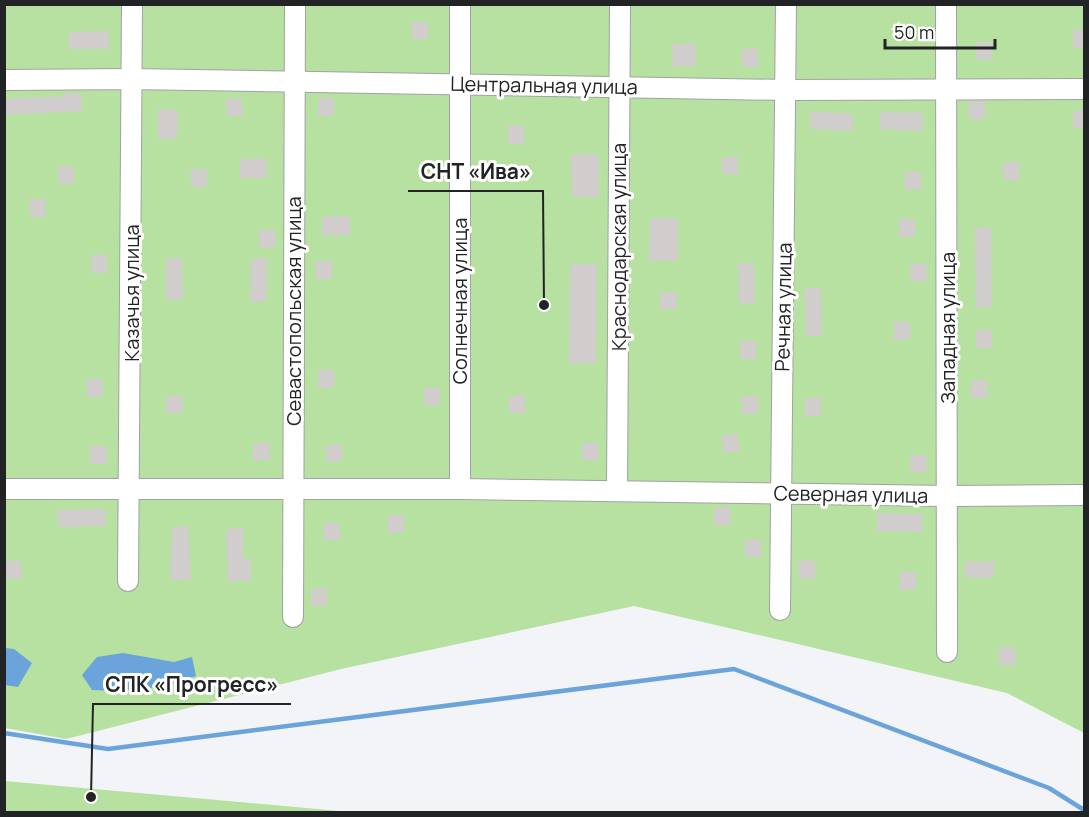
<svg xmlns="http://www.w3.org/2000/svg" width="1089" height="817" font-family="Manrope,sans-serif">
  <rect width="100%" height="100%" fill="#f3f4f7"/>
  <g fill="#b6e1a0">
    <path d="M 4,5 L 1084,5 L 1084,733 L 1007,693 L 634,606 L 341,669 L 66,739 L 5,728 Z"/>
    <path d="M 5,781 L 351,812 L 5,812 Z"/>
  </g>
  <g fill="#6ba4da">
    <path d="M 5,648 L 14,649 L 32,663 L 18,687 L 5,685 Z"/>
    <path d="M 123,653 L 174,662 L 192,657 L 196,676 C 162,689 129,692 92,690 L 82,675 L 97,657 Z"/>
  </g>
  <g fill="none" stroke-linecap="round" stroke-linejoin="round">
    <path stroke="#6ba4da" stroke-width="4.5" d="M 4,733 L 108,749 L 734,669 L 1049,788 L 1084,810"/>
  </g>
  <g fill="#d0cdcc">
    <path d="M 411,22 L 428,22 L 428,39 L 412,39 Z"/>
    <rect x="1073" y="30" width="11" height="18"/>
    <path d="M 108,31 L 109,49 L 69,49 L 69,32 Z"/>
    <path d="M 976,42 L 992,42 L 992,59 L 976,60 Z"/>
    <path d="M 695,43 L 696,66 L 673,67 L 672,44 Z"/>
    <rect x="742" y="49" width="16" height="18"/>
    <path d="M 65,93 L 81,93 L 82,111 L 4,115 L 4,99 L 65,96 Z"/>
    <rect x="318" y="98" width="16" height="18"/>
    <rect x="226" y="99" width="16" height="17"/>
    <path d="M 968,101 L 985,101 L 985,119 L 969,119 Z"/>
    <path d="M 158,109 L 178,110 L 177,139 L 158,139 Z"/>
    <path d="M 1084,110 L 1084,128 L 1073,128 L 1073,111 Z"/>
    <path d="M 810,111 L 853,114 L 853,131 L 810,129 Z"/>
    <path d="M 880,112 L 922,113 L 923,131 L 880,129 Z"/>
    <rect x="508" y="126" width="16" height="18"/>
    <path d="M 571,154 L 598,154 L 599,197 L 572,197 Z"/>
    <rect x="722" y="157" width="16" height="17"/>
    <path d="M 240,159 L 266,159 L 267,178 L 240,178 Z"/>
    <rect x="1003" y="162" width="16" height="18"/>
    <path d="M 58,166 L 74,166 L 74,183 L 58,184 Z"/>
    <rect x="191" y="169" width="16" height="18"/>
    <path d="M 905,172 L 921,172 L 921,189 L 905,190 Z"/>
    <path d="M 29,199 L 45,199 L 46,217 L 30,217 Z"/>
    <rect x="322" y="216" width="28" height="19"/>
    <path d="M 650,218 L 678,219 L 678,260 L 649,261 Z"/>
    <rect x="899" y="219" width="16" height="18"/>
    <path d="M 975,228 L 991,228 L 992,307 L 976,307 Z"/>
    <path d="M 259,230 L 275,230 L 275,247 L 259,248 Z"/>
    <rect x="91" y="255" width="16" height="18"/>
    <path d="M 166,258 L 182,258 L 183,299 L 166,300 Z"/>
    <path d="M 267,258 L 266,301 L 250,302 L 251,259 Z"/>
    <path d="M 315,261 L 332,261 L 332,279 L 316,279 Z"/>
    <path d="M 738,263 L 754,263 L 755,303 L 739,303 Z"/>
    <path d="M 926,263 L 927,281 L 910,281 L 910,264 Z"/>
    <path d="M 570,264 L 597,264 L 596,363 L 569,364 Z"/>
    <path d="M 805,288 L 821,288 L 822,335 L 806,336 Z"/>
    <path d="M 660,292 L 676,292 L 677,309 L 660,309 Z"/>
    <path d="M 894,322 L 910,322 L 910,339 L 894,340 Z"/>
    <rect x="976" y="330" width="16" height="18"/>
    <rect x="740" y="341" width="16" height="18"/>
    <rect x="318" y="370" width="16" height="18"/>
    <path d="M 86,379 L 102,379 L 103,397 L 87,397 Z"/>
    <rect x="971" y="380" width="16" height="18"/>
    <rect x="424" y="388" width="16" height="17"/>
    <path d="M 182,395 L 183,413 L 166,413 L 166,396 Z"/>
    <path d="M 525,395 L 525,413 L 509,413 L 509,396 Z"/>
    <path d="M 741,396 L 758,396 L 758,414 L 742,414 Z"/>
    <rect x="805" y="398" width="16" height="18"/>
    <path d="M 738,434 L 739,452 L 723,452 L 722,435 Z"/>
    <path d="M 269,442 L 270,460 L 253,460 L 253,443 Z"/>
    <path d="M 598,442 L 598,460 L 582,460 L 582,443 Z"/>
    <path d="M 342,444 L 342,462 L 326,462 L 326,445 Z"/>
    <path d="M 90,446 L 106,446 L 107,464 L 90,464 Z"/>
    <path d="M 910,455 L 926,455 L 927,472 L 910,472 Z"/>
    <path d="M 730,507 L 730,525 L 714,525 L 714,508 Z"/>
    <path d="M 105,509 L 106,526 L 58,527 L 58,510 Z"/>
    <path d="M 877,513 L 922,514 L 922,532 L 877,531 Z"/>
    <path d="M 388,515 L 404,515 L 405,532 L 388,533 Z"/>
    <path d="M 323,523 L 339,523 L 340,540 L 324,540 Z"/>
    <path d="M 188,526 L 191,580 L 170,580 L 172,527 Z"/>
    <path d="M 243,528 L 243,559 L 251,559 L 251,581 L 228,581 L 226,529 Z"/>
    <path d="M 761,539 L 761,557 L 745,557 L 745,540 Z"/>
    <path d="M 5,561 L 21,561 L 22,579 L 6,579 Z"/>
    <path d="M 798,561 L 815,561 L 815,579 L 799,579 Z"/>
    <path d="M 966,561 L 994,562 L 994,578 L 965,577 Z"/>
    <rect x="900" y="572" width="16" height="18"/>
    <path d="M 327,588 L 327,606 L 311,606 L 311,589 Z"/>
    <path d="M 999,647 L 1015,647 L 1016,665 L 999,665 Z"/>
  </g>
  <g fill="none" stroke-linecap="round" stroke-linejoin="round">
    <g stroke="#a1a2a5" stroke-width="22">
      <g id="minor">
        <path d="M 460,4 L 460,489"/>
        <path d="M 946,4 L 947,652"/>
        <path d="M 4,80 L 132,79 L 786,90 L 1084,89"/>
        <path d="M 4,489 L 460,489 L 949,496 L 1084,495"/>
        <path d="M 617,490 L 620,4"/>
        <path d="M 128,581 L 132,4"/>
        <path d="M 780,610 L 786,4"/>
        <path d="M 293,617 L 295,4"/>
      </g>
    </g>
    <use href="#minor" stroke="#fff" stroke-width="20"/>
  </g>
  <g text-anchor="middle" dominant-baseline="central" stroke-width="6" stroke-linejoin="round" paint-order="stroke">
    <g font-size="20" fill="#222324" stroke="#fff">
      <text transform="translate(544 85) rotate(1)">Центральная улица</text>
      <text transform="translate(618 247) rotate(-90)">Краснодарская улица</text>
      <text transform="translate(131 293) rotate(-90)">Казачья улица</text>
      <text transform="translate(459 301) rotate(-90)">Солнечная улица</text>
      <text transform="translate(783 307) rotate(-89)">Речная улица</text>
      <text transform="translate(293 311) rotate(-90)">Севастопольская улица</text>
      <text transform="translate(947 328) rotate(-90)">Западная улица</text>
      <text transform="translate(851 494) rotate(1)">Северная улица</text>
    </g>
  </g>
  <path fill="none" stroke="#222324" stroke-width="2" d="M544 305L543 191H408M91 797L93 704H291"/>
  <g fill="#222324" stroke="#fff" stroke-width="2">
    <circle cx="544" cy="305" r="6"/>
    <circle cx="91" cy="797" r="6"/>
  </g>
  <g font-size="21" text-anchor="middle" font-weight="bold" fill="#222324" stroke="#fff" stroke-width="6" stroke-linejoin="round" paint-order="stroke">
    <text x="476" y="179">СНТ «Ива»</text>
    <text x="192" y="692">СПК «Прогресс»</text>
  </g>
  <rect width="1089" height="817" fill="none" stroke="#222324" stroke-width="12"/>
  <path d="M885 39v9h110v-9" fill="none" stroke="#222324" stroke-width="3"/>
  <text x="894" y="39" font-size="18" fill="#222324" stroke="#ffffff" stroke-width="4.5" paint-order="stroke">50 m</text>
</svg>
